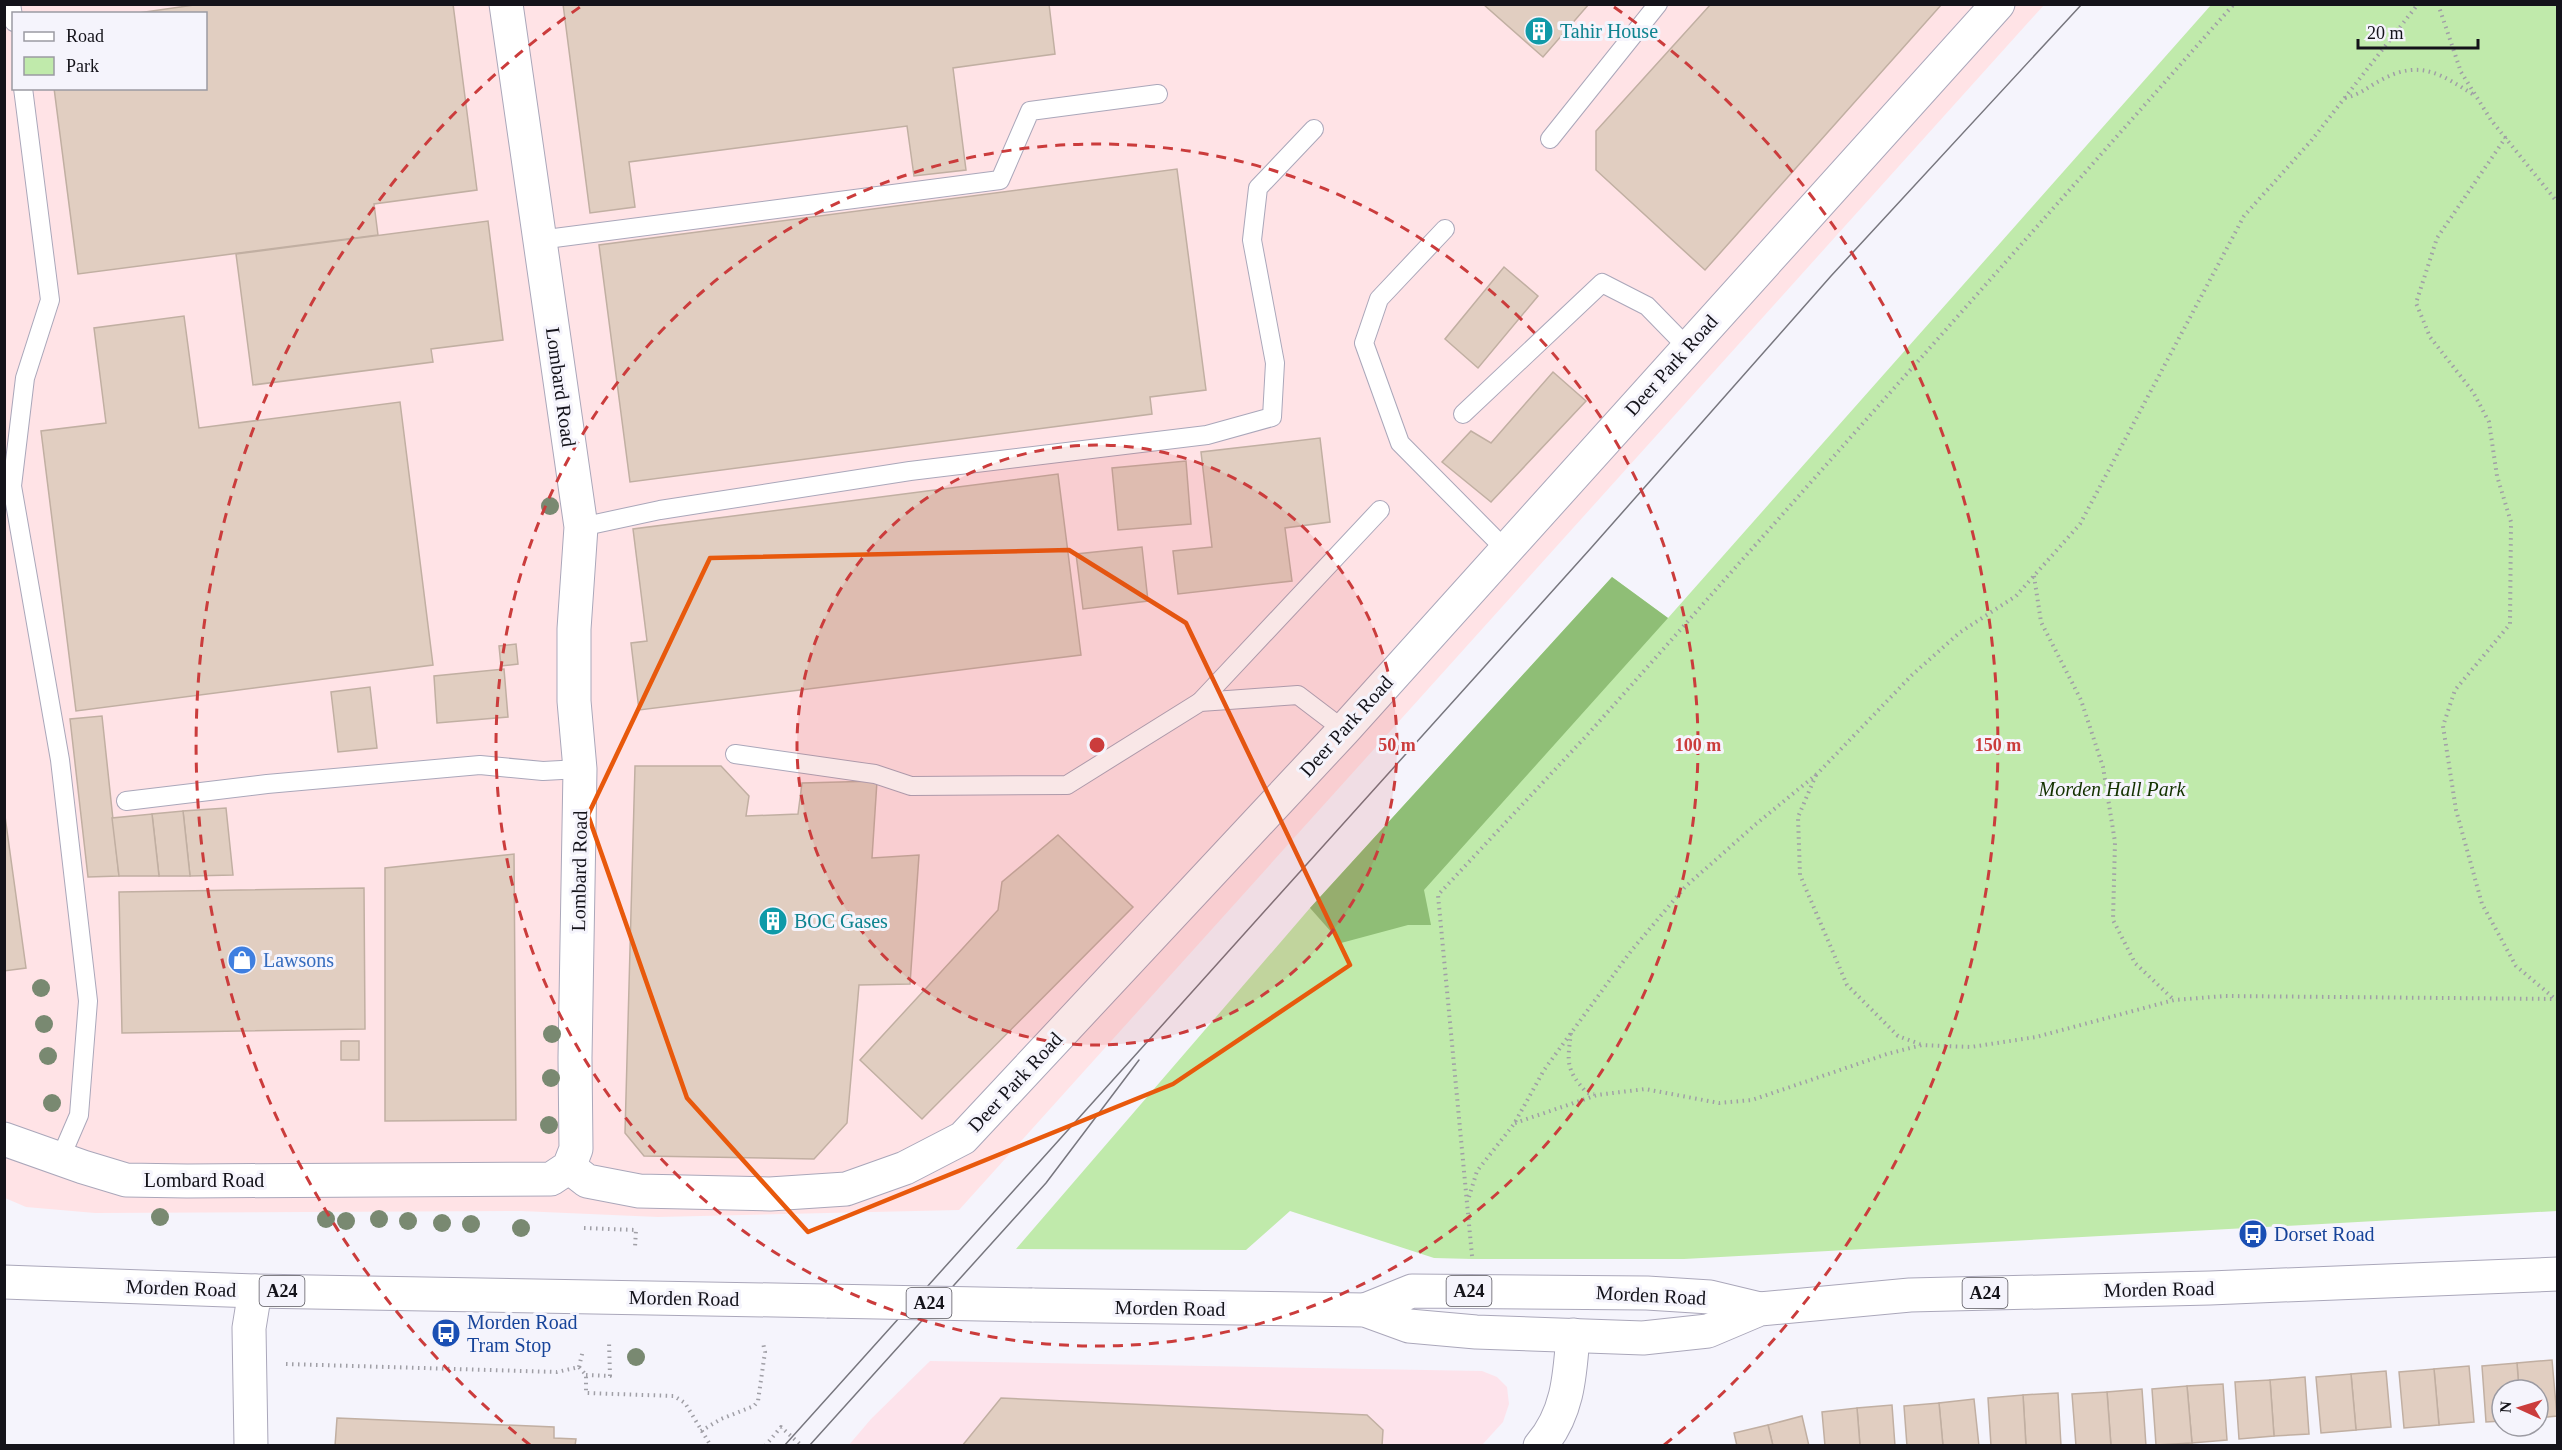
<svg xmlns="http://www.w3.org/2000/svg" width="2562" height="1450" font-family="Georgia,serif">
  <rect width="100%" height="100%" fill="#f5f4fc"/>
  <path fill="#ffe3e6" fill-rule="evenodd" d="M 5,5 L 2044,5 L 959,1210 L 658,1217 L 521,1211 L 95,1213 L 26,1207 L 5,1198 ZM 14,14 L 206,14 L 206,88 L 14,88 Z"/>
  <path fill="#fde3eb" d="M 930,1361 L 1482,1371 L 1497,1377 L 1507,1387 L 1509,1404 L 1503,1422 L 1482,1445 L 848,1446 L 871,1419 Z"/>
  <path fill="#c0eaab" d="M 2211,5 L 2557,5 L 2557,1211 L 1684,1259 L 1472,1259 L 1434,1258 L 1290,1211 L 1246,1250 L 1016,1249 L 1310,908 L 1612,577 L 1668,618 Z"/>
  <path fill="#8fbe76" d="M 1612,577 L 1668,618 L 1424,890 L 1431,925 L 1408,925 L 1341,943 L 1310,908 Z"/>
  <g fill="#e1cec1" stroke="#c1afa2" stroke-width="1.5">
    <path d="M 201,4 L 453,4 L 477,190 L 374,204 L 378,235 L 78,274 L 54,88 L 206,88 L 206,14 L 131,14 Z"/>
    <path d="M 563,4 L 1049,4 L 1055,54 L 953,68 L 966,170 L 914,176 L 907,126 L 629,162 L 635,207 L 590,213 Z"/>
    <path d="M 1483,4 L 1589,4 L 1543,57 Z"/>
    <path d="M 1711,4 L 1942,4 L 1705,270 L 1596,170 L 1596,131 Z"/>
    <path d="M 1177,169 L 1206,390 L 1150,397 L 1152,414 L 630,482 L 599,245 Z"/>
    <path d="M 488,221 L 503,340 L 431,349 L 433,362 L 253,385 L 236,254 Z"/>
    <path d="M 1504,267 L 1538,296 L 1478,368 L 1445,339 Z"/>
    <path d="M 184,316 L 199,428 L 400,402 L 433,665 L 76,711 L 41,431 L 106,423 L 94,328 Z"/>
    <path d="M 1553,372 L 1586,401 L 1491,502 L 1442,462 L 1471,431 L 1491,443 Z"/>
    <path d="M 1320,438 L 1330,522 L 1285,528 L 1292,581 L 1178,594 L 1173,551 L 1212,547 L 1201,452 Z"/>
    <path d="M 1186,461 L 1191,524 L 1118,530 L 1112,468 Z"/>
    <path d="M 1058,474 L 1081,655 L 639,710 L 631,643 L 647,641 L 633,529 Z"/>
    <path d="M 1142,547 L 1148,601 L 1083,609 L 1076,554 Z"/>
    <path d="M 516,644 L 518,664 L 501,666 L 499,646 Z"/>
    <path d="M 504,669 L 508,717 L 437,723 L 434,676 Z"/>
    <path d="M 370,687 L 377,748 L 338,752 L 331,692 Z"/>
    <path d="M 102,716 L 119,876 L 88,877 L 70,719 Z"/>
    <path d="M 635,766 L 721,766 L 749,796 L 746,816 L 798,814 L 802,783 L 877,781 L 872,858 L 919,855 L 910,984 L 859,985 L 847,1123 L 814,1159 L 644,1156 L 625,1133 Z"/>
    <path d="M 226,808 L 233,875 L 190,876 L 183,811 Z"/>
    <path d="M 4,809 L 26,968 L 4,971 Z"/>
    <path d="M 183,811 L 190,876 L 159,876 L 152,814 Z"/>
    <path d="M 152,814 L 159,876 L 119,876 L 112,818 Z"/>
    <path d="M 1058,835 L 1133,907 L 922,1119 L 860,1060 L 998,910 L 1002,882 Z"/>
    <path d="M 514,854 L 516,1120 L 385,1121 L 385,868 Z"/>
    <path d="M 364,888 L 365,1029 L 122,1033 L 119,892 Z"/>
    <rect x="341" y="1041" width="18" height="19"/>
    <path d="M 2552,1360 L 2557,1416 L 2538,1418 L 2538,1390 L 2519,1390 L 2517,1363 Z"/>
    <path d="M 2517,1363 L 2519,1390 L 2502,1390 L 2502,1421 L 2486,1422 L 2482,1366 Z"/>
    <path d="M 2469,1366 L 2474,1422 L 2439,1425 L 2434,1369 Z"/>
    <path d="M 2434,1369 L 2439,1425 L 2404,1428 L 2399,1372 Z"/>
    <path d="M 2386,1371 L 2391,1427 L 2356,1430 L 2351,1374 Z"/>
    <path d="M 2351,1374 L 2356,1430 L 2321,1433 L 2316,1377 Z"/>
    <path d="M 2305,1377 L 2309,1434 L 2274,1436 L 2270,1380 Z"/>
    <path d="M 2270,1380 L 2274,1436 L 2239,1439 L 2235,1382 Z"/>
    <path d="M 2223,1384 L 2227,1440 L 2192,1443 L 2187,1386 Z"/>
    <path d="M 2187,1386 L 2192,1443 L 2156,1445 L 2152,1389 Z"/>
    <path d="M 2142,1389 L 2146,1446 L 2111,1446 L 2107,1392 Z"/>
    <path d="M 2107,1392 L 2111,1446 L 2076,1446 L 2072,1394 Z"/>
    <path d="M 2058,1393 L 2061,1446 L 2026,1446 L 2023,1395 Z"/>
    <path d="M 2023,1395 L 2026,1446 L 1991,1446 L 1988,1398 Z"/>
    <path d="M 1001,1398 L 1367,1415 L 1383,1430 L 1382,1446 L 962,1446 Z"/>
    <path d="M 1974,1399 L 1979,1446 L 1943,1446 L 1939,1403 Z"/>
    <path d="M 1939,1403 L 1943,1446 L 1907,1446 L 1904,1406 Z"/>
    <path d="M 1892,1405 L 1895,1446 L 1860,1446 L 1857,1408 Z"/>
    <path d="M 1857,1408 L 1860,1446 L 1825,1446 L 1822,1412 Z"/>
    <path d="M 1802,1416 L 1809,1446 L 1773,1446 L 1768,1425 Z"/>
    <path d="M 337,1418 L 554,1427 L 554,1438 L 576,1439 L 575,1446 L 335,1446 Z"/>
    <path d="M 1768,1425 L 1773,1446 L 1737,1446 L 1734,1433 Z"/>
  </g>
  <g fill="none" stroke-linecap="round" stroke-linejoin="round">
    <g stroke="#aaa7ba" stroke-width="20">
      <g id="lane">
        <path d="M 11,4 L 14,22"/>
        <path d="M 23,88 L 50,300 L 25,378 L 12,486 L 60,760 L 88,1001 L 79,1115 L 60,1159"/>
        <path d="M 1550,139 L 1658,4"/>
        <path d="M 1445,229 L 1379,299 L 1364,343 L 1400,443 L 1506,550"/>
        <path d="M 539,240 L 1000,180 L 1030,111 L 1158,94"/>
        <path d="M 1463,414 L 1602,283 L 1647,306 L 1687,347"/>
        <path d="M 581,527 L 660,510 L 910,471 L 1207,435 L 1272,417 L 1275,363 L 1252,240 L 1258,188 L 1314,129"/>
        <path d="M 1200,702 L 1380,510"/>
        <path d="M 735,754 L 875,774 L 911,786 L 1067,785 L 1200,702 L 1298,695 L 1344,730"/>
        <path d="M 126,801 L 267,784 L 480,765 L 543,771 L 580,769"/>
      </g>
    </g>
    <g stroke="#aaa7ba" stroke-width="35">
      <g id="street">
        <path d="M 4,1139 L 83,1167 L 126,1180 L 187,1181 L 551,1179 L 569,1167 L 576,1149 L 575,1058 L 580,769 L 574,701 L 574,629 L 581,527 L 506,4"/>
        <path d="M 569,1167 L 587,1181 L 639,1191 L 770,1194 L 846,1189 L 905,1168 L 963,1138 L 1344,730 L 1998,4"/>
        <path d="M 251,1446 L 249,1328 L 255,1291"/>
      </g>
    </g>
    <g stroke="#aaa7ba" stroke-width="35">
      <path id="secondary" d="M 1540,1446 C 1568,1414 1570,1375 1573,1335"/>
    </g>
    <g stroke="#aaa7ba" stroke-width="35">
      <g id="highway">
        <path d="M 4,1282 L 255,1291 L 827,1301"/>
        <path d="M 1032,1305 L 1365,1310 L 1409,1326 L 1476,1332 L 1643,1338 L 1708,1331 L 1760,1309 L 1910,1295 L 2210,1288 L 2558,1274"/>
        <path d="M 1365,1310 L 1412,1291 L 1647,1293 L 1710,1297 L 1760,1309"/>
      </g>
    </g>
    <g stroke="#a09fa6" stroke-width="4" stroke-dasharray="1.5 4.5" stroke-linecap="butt">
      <path d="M 2438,4 L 2461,72 L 2491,120 L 2558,203"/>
      <path d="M 2345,98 C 2364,93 2367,87 2383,79 C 2421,59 2442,75 2474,95"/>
      <path d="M 2506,137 L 2437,238 L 2416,303 L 2430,337 L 2473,392 L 2489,422 L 2497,476 L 2511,522 L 2510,624 L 2455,690 L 2443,726 L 2456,810 L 2482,904 L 2516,966 L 2554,998"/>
      <path d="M 2034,576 L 2041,622 L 2081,700 L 2103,767 L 2115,842 L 2113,920 L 2135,963 L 2174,1000"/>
      <path d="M 1816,775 L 1798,817 L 1800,875 L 1847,985 L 1898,1036 L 1920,1044"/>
      <path d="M 1571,1033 C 1567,1063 1566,1070 1587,1093 L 1594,1094"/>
      <path d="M 1515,1123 L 1597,1095 L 1645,1089 L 1719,1103 L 1752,1100 L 1887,1054 L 1922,1045 L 1971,1047 L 2036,1037 L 2174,1000 L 2225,996 L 2558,999"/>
      <path d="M 1469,1197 L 1477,1171 L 1514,1124 L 1544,1070 L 1631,951 L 1685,887 L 1756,824 L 1817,774 L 1912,675 L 1959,633 L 2016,596 L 2080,524 L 2244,216 L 2311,141 L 2418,4"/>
      <path d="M 584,1228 L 636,1230 L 635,1247"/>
      <path d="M 1472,1256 L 1438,895 L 1589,733 L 2234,4"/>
      <path d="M 286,1364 L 557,1372 L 579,1367 L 586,1375 L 586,1393 L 674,1396 L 685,1403 L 711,1446"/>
      <path d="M 579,1367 L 583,1350"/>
      <path d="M 586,1375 L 610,1376 L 609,1341"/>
      <path d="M 701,1431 L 721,1419 L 754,1406 L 758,1401 L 765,1352 L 763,1343"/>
      <path d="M 765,1446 L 781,1427 L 802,1446"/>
    </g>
    <use href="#lane" stroke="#fff" stroke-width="18"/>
    <use href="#street" stroke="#fff" stroke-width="33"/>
    <use href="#secondary" stroke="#fff" stroke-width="33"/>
    <use href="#highway" stroke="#fff" stroke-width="33"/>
    <g stroke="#77767e" stroke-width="1.5">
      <path d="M 784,1446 L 1591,548 L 1831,276 L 2082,4"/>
      <path d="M 809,1446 L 1046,1183 L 1139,1060"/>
    </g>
    <g stroke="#aaa7ba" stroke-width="35" stroke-linecap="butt">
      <path id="highway-bridge" d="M 827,1301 L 1032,1305"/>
    </g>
    <use href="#highway-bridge" stroke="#fff" stroke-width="33"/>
  </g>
  <g fill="#798971">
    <circle cx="550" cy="506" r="9"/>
    <circle cx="41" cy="988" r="9"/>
    <circle cx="44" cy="1024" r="9"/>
    <circle cx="552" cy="1034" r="9"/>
    <circle cx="48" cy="1056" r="9"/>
    <circle cx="551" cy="1078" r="9"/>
    <circle cx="52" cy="1103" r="9"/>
    <circle cx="549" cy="1125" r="9"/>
    <circle cx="160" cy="1217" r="9"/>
    <circle cx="326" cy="1219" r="9"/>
    <circle cx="379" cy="1219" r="9"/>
    <circle cx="346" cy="1221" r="9"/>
    <circle cx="408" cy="1221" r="9"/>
    <circle cx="442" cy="1223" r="9"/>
    <circle cx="471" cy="1224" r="9"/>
    <circle cx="521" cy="1228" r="9"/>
    <circle cx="636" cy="1357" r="9"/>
  </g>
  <path fill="none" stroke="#e8590c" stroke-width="4.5" stroke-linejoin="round" d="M 1069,550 L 1186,623 L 1350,965 L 1173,1084 L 808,1232 L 687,1098 L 588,815 L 710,558 Z"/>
  <circle cx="1097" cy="745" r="300" fill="#cb3c3c" fill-opacity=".12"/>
  <g fill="none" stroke="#cb3c3c" stroke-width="3" stroke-dasharray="10 8">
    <circle cx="1097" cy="745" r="300"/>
    <circle cx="1097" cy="745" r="601"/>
    <path d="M530 1445A901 901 0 0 1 580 7M1614 7A901 901 0 0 1 1664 1445"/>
  </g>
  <defs>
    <g id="building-disc" transform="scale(1.5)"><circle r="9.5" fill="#0f9aa8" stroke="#f5f4fc"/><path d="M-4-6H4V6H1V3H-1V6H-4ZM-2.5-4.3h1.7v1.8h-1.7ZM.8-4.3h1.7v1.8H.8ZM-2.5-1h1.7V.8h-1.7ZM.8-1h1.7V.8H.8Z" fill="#fff"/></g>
    <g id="shop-disc" transform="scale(1.5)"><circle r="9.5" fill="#3f7fe0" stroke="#f5f4fc"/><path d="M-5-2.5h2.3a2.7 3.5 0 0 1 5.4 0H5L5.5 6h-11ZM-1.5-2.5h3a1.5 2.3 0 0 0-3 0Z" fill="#fff"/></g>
    <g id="bus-disc" transform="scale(1.5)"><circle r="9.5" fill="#1a4fb4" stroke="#f5f4fc"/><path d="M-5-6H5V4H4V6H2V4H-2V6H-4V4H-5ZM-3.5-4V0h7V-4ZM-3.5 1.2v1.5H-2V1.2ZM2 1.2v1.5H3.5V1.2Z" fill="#fff"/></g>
  </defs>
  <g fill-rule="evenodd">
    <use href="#building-disc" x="1539" y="31"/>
    <use href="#building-disc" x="773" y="921"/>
    <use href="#shop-disc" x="242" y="960"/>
    <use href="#bus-disc" x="2253" y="1234"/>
    <use href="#bus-disc" x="446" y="1333"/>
  </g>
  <g text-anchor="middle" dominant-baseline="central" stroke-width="6" stroke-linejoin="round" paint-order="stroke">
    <g fill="#f5f4fc" stroke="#58565e" stroke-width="1.5">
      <rect x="259.5" y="1276" width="45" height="30" rx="4.5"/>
      <rect x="1446.5" y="1276" width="45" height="30" rx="4.5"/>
      <rect x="1962.5" y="1278" width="45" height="30" rx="4.5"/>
      <rect x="906.5" y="1288" width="45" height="30" rx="4.5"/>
    </g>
    <g font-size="18" font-weight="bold" fill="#14131a">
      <text x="282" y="1291">A24</text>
      <text x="1469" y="1291">A24</text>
      <text x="1985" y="1293">A24</text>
      <text x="929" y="1303">A24</text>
    </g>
    <g font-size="20" fill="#0d838f" stroke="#f5f4fc" text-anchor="start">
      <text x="1560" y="31">Tahir House</text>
      <text x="794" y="921">BOC Gases</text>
    </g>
    <g font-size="20" fill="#14131a" stroke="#f5f4fc">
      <text transform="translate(1671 365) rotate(-48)">Deer Park Road</text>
      <text transform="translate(561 387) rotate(82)">Lombard Road</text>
      <text transform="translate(1346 726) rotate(-48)">Deer Park Road</text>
      <text transform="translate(579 871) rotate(-89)">Lombard Road</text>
      <text transform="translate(1015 1082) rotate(-47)">Deer Park Road</text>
      <text x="204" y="1180">Lombard Road</text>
      <text transform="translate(181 1288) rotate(2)">Morden Road</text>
      <text transform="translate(2159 1289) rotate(-1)">Morden Road</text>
      <text transform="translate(1651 1295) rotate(3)">Morden Road</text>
      <text transform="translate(684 1298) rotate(1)">Morden Road</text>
      <text transform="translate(1170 1308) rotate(1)">Morden Road</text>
    </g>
    <g font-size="20" font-style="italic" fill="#143200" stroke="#f5f4fc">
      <text x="2112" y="789">Morden Hall Park</text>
    </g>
    <g font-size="20" fill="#366cbe" stroke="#f5f4fc" text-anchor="start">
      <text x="263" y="960">Lawsons</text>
    </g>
    <g font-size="20" fill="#164399" stroke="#f5f4fc" text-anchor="start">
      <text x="2274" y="1234">Dorset Road</text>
      <text x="467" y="1322">Morden Road<tspan x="467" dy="23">Tram Stop</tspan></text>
    </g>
  </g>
  <circle cx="1097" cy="745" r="9" fill="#cb3c3c" stroke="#f5f4fc" stroke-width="3"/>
  <g font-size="18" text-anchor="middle" font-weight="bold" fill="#cb3c3c" stroke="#f5f4fc" stroke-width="6" stroke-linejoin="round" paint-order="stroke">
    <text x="1397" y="751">50 m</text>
    <text x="1698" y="751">100 m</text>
    <text x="1998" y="751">150 m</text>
  </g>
  <rect width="2562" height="1450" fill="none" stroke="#14131a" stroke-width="12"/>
  <rect x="12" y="12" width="195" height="78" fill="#f5f4fc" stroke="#9b9aa2" stroke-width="1.5"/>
  <rect x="24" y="32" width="30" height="9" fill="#ffffff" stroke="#9b9aa2" stroke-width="1.5"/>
  <text x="66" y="42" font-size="18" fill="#14131a">Road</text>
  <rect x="24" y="57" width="30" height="18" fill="#c0eaab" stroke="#9b9aa2" stroke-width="1.5"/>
  <text x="66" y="72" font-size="18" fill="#14131a">Park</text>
  <g transform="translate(2520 1408) rotate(274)"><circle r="28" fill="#f5f4fc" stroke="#9b9aa2" stroke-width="1.5"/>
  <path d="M0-4.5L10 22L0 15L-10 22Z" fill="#cb3c3c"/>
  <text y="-9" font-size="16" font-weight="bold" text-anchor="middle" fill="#14131a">N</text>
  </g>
  <path d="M2358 39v9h120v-9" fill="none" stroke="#14131a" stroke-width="3"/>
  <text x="2367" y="39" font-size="18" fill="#14131a" stroke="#f5f4fc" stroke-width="4.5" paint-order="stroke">20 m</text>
</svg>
